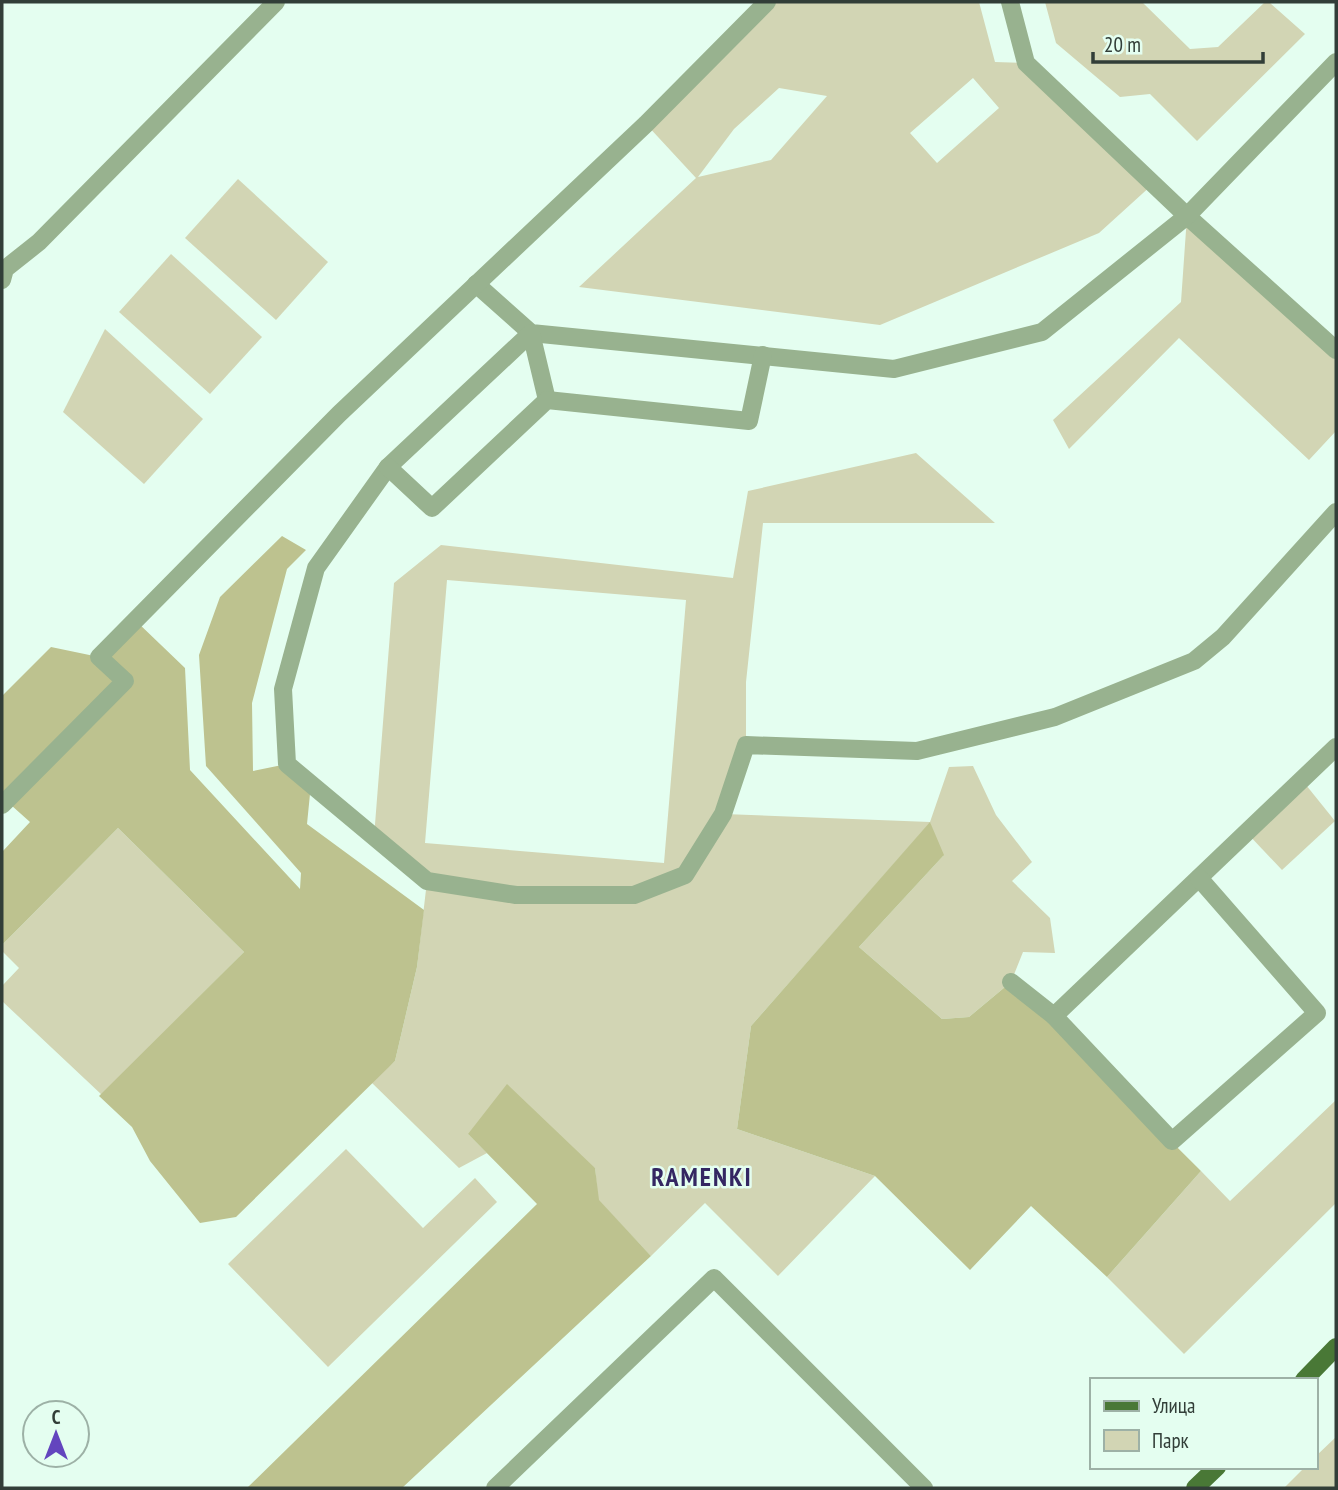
<svg xmlns="http://www.w3.org/2000/svg" width="1338" height="1490" font-family="'PT Sans Narrow',sans-serif">
  <rect width="100%" height="100%" fill="#e4fef0"/>
  <g fill="#d2d5b4" fill-rule="evenodd">
    <path d="M 767,2 L 979,2 L 995,62 L 1026,63 L 1153,184 L 1099,233 L 880,325 L 579,287 L 696,178 L 646,124 ZM 973,78 L 999,108 L 937,163 L 910,133 ZM 779,88 L 827,96 L 771,160 L 698,177 L 734,129 Z"/>
    <path d="M 1045,2 L 1142,2 L 1190,49 L 1218,47 L 1265,2 L 1269,2 L 1305,34 L 1197,141 L 1150,94 L 1120,97 L 1056,43 Z"/>
    <path d="M 238,179 L 328,262 L 276,320 L 185,238 Z"/>
    <path d="M 1187,216 L 1336,350 L 1336,431 L 1309,460 L 1179,338 L 1069,449 L 1053,420 L 1181,302 Z"/>
    <path d="M 171,254 L 262,337 L 210,394 L 119,312 Z"/>
    <path d="M 105,329 L 203,419 L 144,484 L 63,412 Z"/>
    <path d="M 916,453 L 995,523 L 763,523 L 746,682 L 746,745 L 724,814 L 930,822 L 949,767 L 973,766 L 996,815 L 1032,862 L 1012,881 L 1050,918 L 1055,953 L 1023,952 L 1011,982 L 969,1017 L 942,1019 L 859,947 L 943,856 L 930,823 L 751,1026 L 737,1129 L 875,1176 L 778,1276 L 705,1203 L 651,1256 L 598,1200 L 595,1168 L 468,1134 L 487,1153 L 459,1168 L 371,1082 L 395,1061 L 417,967 L 427,881 L 374,837 L 394,583 L 441,545 L 733,578 L 748,491 ZM 447,580 L 686,600 L 664,863 L 425,843 Z"/>
    <path d="M 1302,780 L 1335,821 L 1282,870 L 1247,833 Z"/>
    <path d="M 118,828 L 244,952 L 102,1095 L 2,1001 L 2,986 L 19,968 L 2,951 L 2,945 Z"/>
    <path d="M 1336,1100 L 1336,1203 L 1184,1354 L 1107,1277 L 1201,1171 L 1230,1201 Z"/>
    <path d="M 346,1149 L 423,1228 L 475,1178 L 497,1202 L 328,1367 L 228,1264 Z"/>
    <path d="M 1336,1437 L 1336,1488 L 1284,1488 L 1305,1467 L 1315,1467 L 1315,1457 Z"/>
  </g>
  <g fill="#bdc28f">
    <path d="M 282,536 L 306,550 L 287,569 L 252,703 L 253,771 L 287,764 L 311,784 L 307,824 L 424,910 L 417,967 L 395,1061 L 236,1217 L 200,1223 L 150,1161 L 132,1127 L 99,1096 L 244,952 L 118,828 L 2,945 L 2,852 L 30,822 L 2,797 L 2,696 L 51,647 L 99,657 L 136,621 L 185,668 L 190,770 L 300,889 L 301,873 L 206,766 L 199,655 L 220,597 Z"/>
    <path d="M 930,822 L 944,855 L 859,947 L 942,1019 L 969,1017 L 1011,982 L 1201,1171 L 1107,1277 L 1031,1206 L 970,1270 L 875,1176 L 737,1129 L 751,1026 Z"/>
    <path d="M 507,1084 L 595,1168 L 599,1200 L 651,1256 L 402,1488 L 247,1488 L 537,1204 L 468,1134 Z"/>
  </g>
  <g fill="none" stroke-linecap="round" stroke-linejoin="round">
    <g stroke="#98b28f" stroke-width="18">
      <path d="M 1010,2 L 1026,63 L 1187,216 L 1336,350"/>
      <path d="M 2,280 L 5,269 L 39,242 L 276,2"/>
      <path d="M 476,284 L 531,333 L 894,369 L 1042,332 L 1187,216 L 1336,62"/>
      <path d="M 547,400 L 531,333 L 388,467 L 316,568 L 283,689 L 287,764 L 427,881 L 516,895 L 634,895 L 685,875 L 723,814 L 746,745 L 917,751 L 1055,717 L 1194,661 L 1223,637 L 1336,512"/>
      <path d="M 388,467 L 432,508 L 547,400 L 749,421 L 763,355"/>
      <path d="M 2,805 L 125,681 L 99,657 L 339,414 L 646,124 L 767,2"/>
      <path d="M 1011,982 L 1054,1016 L 1336,747"/>
      <path d="M 1054,1016 L 1172,1141 L 1317,1013 L 1199,878"/>
      <path d="M 495,1488 L 714,1278 L 924,1488"/>
    </g>
    <g stroke="#497836" stroke-width="18">
      <path d="M 1304,1380 L 1336,1347"/>
      <path d="M 1195,1488 L 1217,1467"/>
    </g>
  </g>
  <g text-anchor="middle" dominant-baseline="central" stroke-width="5" stroke-linejoin="round" paint-order="stroke">
    <g font-size="26" font-weight="bold" letter-spacing="2" fill="#342762" stroke="#e4fef0">
      <text x="702" y="1176">RAMENKI</text>
    </g>
  </g>
  <rect width="1338" height="1490" fill="none" stroke="#323e38" stroke-width="7"/>
  <rect x="1090" y="1378" width="228" height="91" fill="#e4fef0" stroke="#9db1a6" stroke-width="2"/>
  <rect x="1104" y="1401" width="35" height="10" fill="#497836" stroke="#9db1a6" stroke-width="2"/>
  <text x="1152" y="1413" font-size="21" fill="#323e38">Улица</text>
  <rect x="1104" y="1430" width="35" height="21" fill="#d2d5b4" stroke="#9db1a6" stroke-width="2"/>
  <text x="1152" y="1448" font-size="21" fill="#323e38">Парк</text>
  <g transform="translate(56 1434)"><circle r="33" fill="#e4fef0" stroke="#9db1a6" stroke-width="2"/>
  <path d="M0-5L12 26L0 18L-12 26Z" fill="#6345be"/>
  <text y="-10" font-size="19" font-weight="bold" text-anchor="middle" fill="#323e38">С</text>
  </g>
  <path d="M1093 52v10h170v-10" fill="none" stroke="#323e38" stroke-width="3.5"/>
  <text x="1104" y="52" font-size="21" fill="#323e38" stroke="#e4fef0" stroke-width="5" paint-order="stroke">20 m</text>
</svg>
